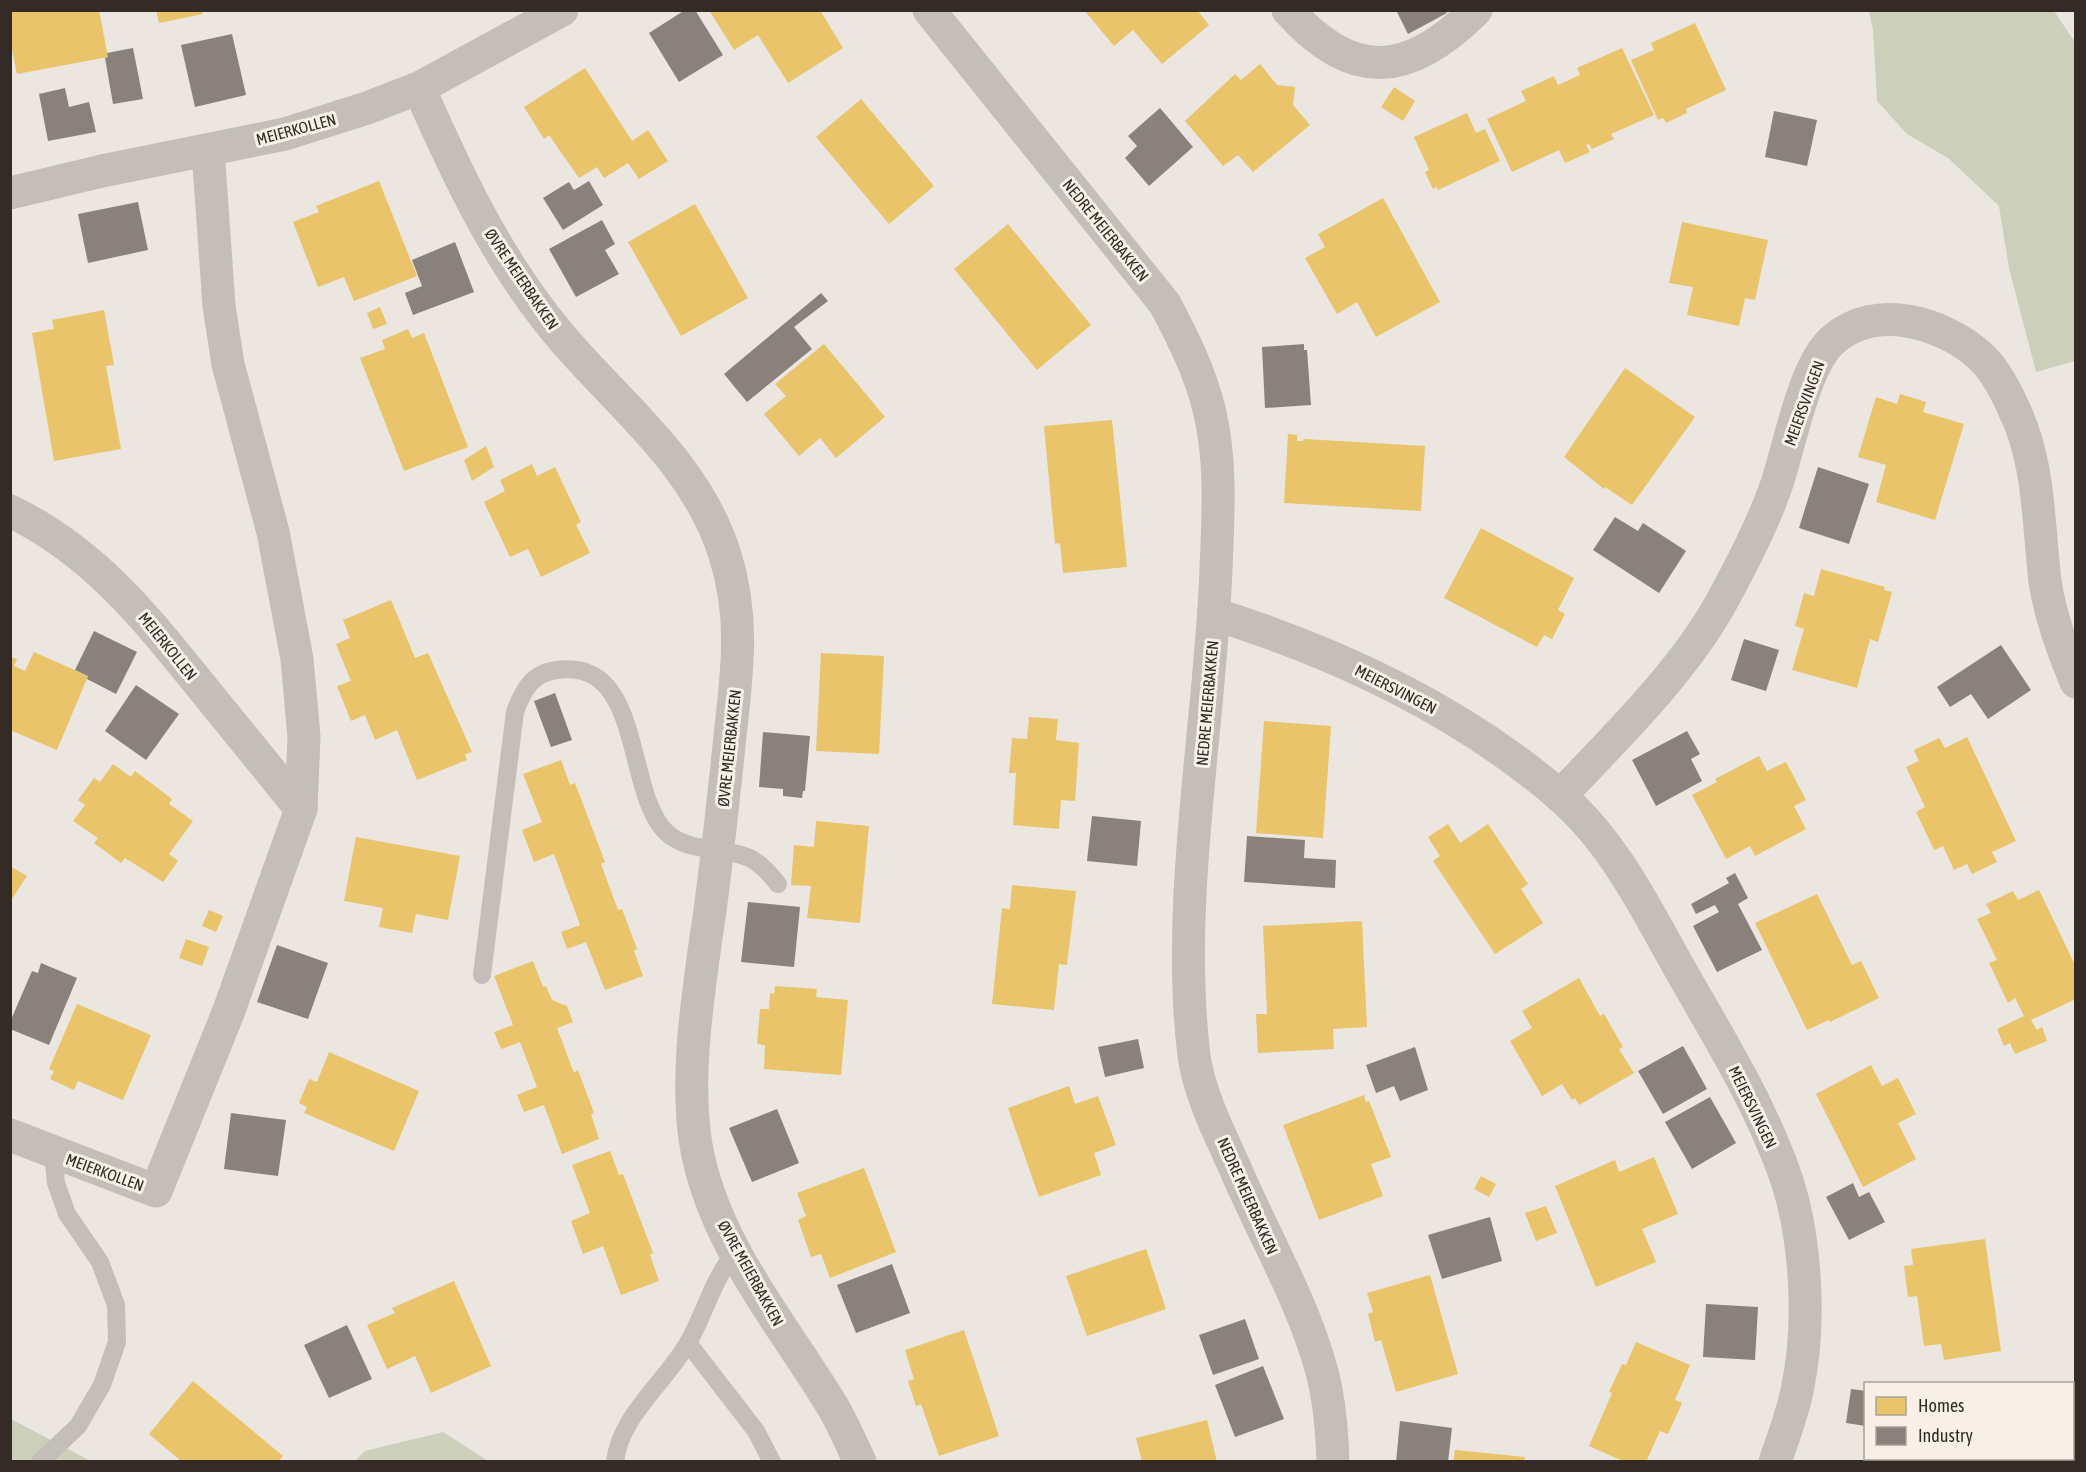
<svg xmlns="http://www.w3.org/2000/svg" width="2086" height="1472" font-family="'Asap Condensed',sans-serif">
  <rect width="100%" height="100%" fill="#ebe6e0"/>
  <g fill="#ccd0bb">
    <path d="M 1869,11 L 2054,11 L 2075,42 L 2075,361 L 2036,372 L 2009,268 L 1999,206 L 1948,158 L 1907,134 L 1877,101 L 1873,30 Z"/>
    <path d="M 11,1419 L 91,1461 L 11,1461 Z"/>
    <path d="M 443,1432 L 488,1461 L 355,1461 L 365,1451 Z"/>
  </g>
  <g fill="#e9c46a">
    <path d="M 20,10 L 99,10 L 108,57 L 17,74 L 10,40 L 10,12 Z"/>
    <path d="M 156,10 L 202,10 L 203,14 L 159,23 Z"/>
    <path d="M 709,10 L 820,10 L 843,48 L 788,83 L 758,35 L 734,50 Z"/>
    <path d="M 1084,10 L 1197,10 L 1209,25 L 1162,64 L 1133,30 L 1114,46 Z"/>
    <path d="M 1695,23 L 1726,90 L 1686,109 L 1687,113 L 1666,123 L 1663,118 L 1658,120 L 1631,60 L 1654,50 L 1651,43 Z"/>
    <path d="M 1622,48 L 1654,115 L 1611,134 L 1614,139 L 1592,149 L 1589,144 L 1586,145 L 1590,152 L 1565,163 L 1559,150 L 1512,172 L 1487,119 L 1526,101 L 1521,91 L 1554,76 L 1558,85 L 1580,75 L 1577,68 Z"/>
    <path d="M 1260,64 L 1277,85 L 1295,87 L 1293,105 L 1310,125 L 1253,172 L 1238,155 L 1223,166 L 1185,121 L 1235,74 L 1241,80 Z"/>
    <path d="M 585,68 L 632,141 L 648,130 L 668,161 L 639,179 L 628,163 L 604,178 L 597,167 L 579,178 L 549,135 L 544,139 L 524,107 Z"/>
    <path d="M 1394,87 L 1415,101 L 1403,121 L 1381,107 Z"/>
    <path d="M 861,99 L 934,186 L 889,224 L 816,137 Z"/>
    <path d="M 1467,113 L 1476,133 L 1485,129 L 1500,161 L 1438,190 L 1437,187 L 1433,189 L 1425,172 L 1429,170 L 1414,137 Z"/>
    <path d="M 379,181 L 417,276 L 354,301 L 344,277 L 318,287 L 293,222 L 319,212 L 316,206 Z"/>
    <path d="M 1383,198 L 1440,302 L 1376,337 L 1357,302 L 1337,314 L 1305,258 L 1325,247 L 1318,234 Z"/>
    <path d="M 695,204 L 748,298 L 681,336 L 628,242 Z"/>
    <path d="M 1682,222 L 1768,240 L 1755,300 L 1745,298 L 1739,326 L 1687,315 L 1693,287 L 1669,283 Z"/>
    <path d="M 1008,224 L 1091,325 L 1037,370 L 954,269 Z"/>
    <path d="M 380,307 L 387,324 L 373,329 L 367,313 Z"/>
    <path d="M 104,310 L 114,365 L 106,366 L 121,449 L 54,461 L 32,333 L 54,329 L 52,320 Z"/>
    <path d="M 408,329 L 412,338 L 424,333 L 468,447 L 404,471 L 360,358 L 385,349 L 382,340 Z"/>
    <path d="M 824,344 L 885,417 L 836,458 L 820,438 L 799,456 L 764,414 L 786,396 L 775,384 Z"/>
    <path d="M 1625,368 L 1695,417 L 1632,505 L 1605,487 L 1604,489 L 1564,457 Z"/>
    <path d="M 1900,394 L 1926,402 L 1923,412 L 1964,424 L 1935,520 L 1876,502 L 1886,465 L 1858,457 L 1876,397 L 1897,404 Z"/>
    <path d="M 1112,420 L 1127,567 L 1063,573 L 1060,543 L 1055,544 L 1044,426 Z"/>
    <path d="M 1288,434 L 1297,435 L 1297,441 L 1303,441 L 1304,439 L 1425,446 L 1421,511 L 1284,503 Z"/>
    <path d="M 486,446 L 494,467 L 472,481 L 464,460 Z"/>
    <path d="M 532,464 L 537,476 L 555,467 L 581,522 L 576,525 L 590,553 L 541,577 L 528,549 L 510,557 L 484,502 L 505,491 L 500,480 Z"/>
    <path d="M 1481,528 L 1574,578 L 1558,610 L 1565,614 L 1552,639 L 1544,635 L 1537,647 L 1444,598 Z"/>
    <path d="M 1821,569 L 1885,587 L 1884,590 L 1892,592 L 1878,642 L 1870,639 L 1857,688 L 1792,670 L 1804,629 L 1795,626 L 1804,593 L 1814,596 Z"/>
    <path d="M 391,600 L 415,658 L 428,653 L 472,752 L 465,754 L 467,760 L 417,780 L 397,730 L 375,740 L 365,715 L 351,721 L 337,686 L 351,681 L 336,644 L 350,638 L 343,620 Z"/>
    <path d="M 34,652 L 88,676 L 57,750 L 10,730 L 10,657 L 17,659 L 14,666 L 25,671 Z"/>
    <path d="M 821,653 L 884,656 L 879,754 L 816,751 Z"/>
    <path d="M 1029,717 L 1058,719 L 1056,740 L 1079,743 L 1075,801 L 1061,800 L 1059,829 L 1013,825 L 1016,773 L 1009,773 L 1012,738 L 1027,739 Z"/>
    <path d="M 1264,721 L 1331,726 L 1323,838 L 1256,833 Z"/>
    <path d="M 1967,737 L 2016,841 L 1992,852 L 1997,862 L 1972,874 L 1967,864 L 1954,870 L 1943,846 L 1934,850 L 1916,812 L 1925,807 L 1906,767 L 1919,761 L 1914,750 L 1939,738 L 1945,748 Z"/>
    <path d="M 1759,756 L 1767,771 L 1786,762 L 1806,800 L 1794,806 L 1806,829 L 1755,856 L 1750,846 L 1726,859 L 1692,795 L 1717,782 L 1715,779 Z"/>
    <path d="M 561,760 L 570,785 L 575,783 L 605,862 L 601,864 L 618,910 L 622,909 L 637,949 L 634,951 L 643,976 L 605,990 L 586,942 L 567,949 L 561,932 L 580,925 L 554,854 L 534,862 L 522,830 L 542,822 L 523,774 Z"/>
    <path d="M 113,764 L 131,777 L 135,771 L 172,799 L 169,804 L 193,821 L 169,854 L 178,861 L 163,882 L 125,858 L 121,863 L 94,843 L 98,838 L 73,821 L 85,805 L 78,800 L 94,778 L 100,782 Z"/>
    <path d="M 816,821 L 869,826 L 860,923 L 807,918 L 811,886 L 791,885 L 794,845 L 814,847 Z"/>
    <path d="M 1448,824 L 1460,843 L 1488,824 L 1528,884 L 1521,889 L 1543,923 L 1495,954 L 1433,861 L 1440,856 L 1428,837 Z"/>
    <path d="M 356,837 L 460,856 L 448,920 L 416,914 L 412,933 L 379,927 L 383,908 L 344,901 Z"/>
    <path d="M 10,866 L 27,876 L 10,902 Z"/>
    <path d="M 1012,885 L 1076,891 L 1067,965 L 1059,964 L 1054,1010 L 992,1004 L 1002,908 L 1010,909 Z"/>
    <path d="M 2039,890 L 2076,967 L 2076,999 L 2031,1020 L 2037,1030 L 2042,1027 L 2047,1041 L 2015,1054 L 2010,1043 L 2004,1046 L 1997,1029 L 2024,1016 L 2015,998 L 2008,1003 L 1989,963 L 1997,960 L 1977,919 L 1991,913 L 1986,904 L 2013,891 L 2018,900 Z"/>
    <path d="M 1817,894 L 1852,965 L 1861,961 L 1879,998 L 1830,1022 L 1829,1020 L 1807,1030 L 1755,923 Z"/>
    <path d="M 209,910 L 223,916 L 216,932 L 202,926 Z"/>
    <path d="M 1362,921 L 1367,1027 L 1333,1029 L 1334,1049 L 1258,1053 L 1256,1014 L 1267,1014 L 1263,926 Z"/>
    <path d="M 186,939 L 209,947 L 202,966 L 179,958 Z"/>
    <path d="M 533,961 L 543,987 L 546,986 L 552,1000 L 567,1006 L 573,1022 L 557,1028 L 574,1073 L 578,1070 L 594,1113 L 591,1114 L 599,1139 L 562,1154 L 544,1105 L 524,1112 L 517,1095 L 537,1087 L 520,1042 L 501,1049 L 494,1032 L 513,1025 L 494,976 Z"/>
    <path d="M 1579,978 L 1600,1016 L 1604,1014 L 1623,1047 L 1619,1049 L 1634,1073 L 1579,1105 L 1575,1098 L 1572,1100 L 1562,1084 L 1542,1096 L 1510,1041 L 1532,1028 L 1522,1011 Z"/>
    <path d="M 775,986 L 817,989 L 816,997 L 848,1000 L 841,1075 L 764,1069 L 765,1045 L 757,1044 L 760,1009 L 769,1009 L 770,993 L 774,994 Z"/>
    <path d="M 77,1004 L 151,1035 L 123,1100 L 78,1081 L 74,1090 L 50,1079 L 54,1071 L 49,1069 Z"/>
    <path d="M 329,1052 L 419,1091 L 394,1151 L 304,1113 L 307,1107 L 299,1103 L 309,1079 L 317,1082 Z"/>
    <path d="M 1871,1065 L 1882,1086 L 1898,1078 L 1916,1114 L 1898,1123 L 1916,1159 L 1863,1187 L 1816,1094 Z"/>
    <path d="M 1069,1086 L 1075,1104 L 1098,1096 L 1116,1145 L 1094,1153 L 1101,1175 L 1039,1197 L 1008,1108 Z"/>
    <path d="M 1364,1095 L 1366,1102 L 1369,1101 L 1391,1157 L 1371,1164 L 1383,1196 L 1319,1220 L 1283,1125 Z"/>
    <path d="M 610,1151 L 619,1175 L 623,1174 L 653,1253 L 650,1255 L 659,1281 L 621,1295 L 603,1246 L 583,1254 L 571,1221 L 590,1213 L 572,1165 Z"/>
    <path d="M 1654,1157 L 1678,1214 L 1642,1229 L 1656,1262 L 1596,1287 L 1555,1186 L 1615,1160 L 1619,1172 Z"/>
    <path d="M 864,1168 L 896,1252 L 830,1278 L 821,1254 L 811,1257 L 798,1220 L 806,1216 L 797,1193 Z"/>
    <path d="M 1481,1176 L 1496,1184 L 1489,1197 L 1474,1189 Z"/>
    <path d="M 1546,1206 L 1557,1233 L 1536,1241 L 1525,1213 Z"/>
    <path d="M 1985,1239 L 2001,1351 L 1944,1360 L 1941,1344 L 1924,1346 L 1917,1296 L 1908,1297 L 1904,1266 L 1913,1265 L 1911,1249 Z"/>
    <path d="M 1146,1249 L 1166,1309 L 1087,1336 L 1066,1276 Z"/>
    <path d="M 1430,1275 L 1458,1374 L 1396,1392 L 1381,1340 L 1375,1342 L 1368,1314 L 1373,1312 L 1367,1293 Z"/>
    <path d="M 454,1281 L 491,1366 L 431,1393 L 415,1356 L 387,1369 L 367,1325 L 395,1313 L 392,1308 Z"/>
    <path d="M 964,1330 L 999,1436 L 939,1456 L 921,1404 L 916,1406 L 908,1381 L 914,1379 L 905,1350 Z"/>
    <path d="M 1636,1342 L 1690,1365 L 1675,1400 L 1682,1403 L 1668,1434 L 1660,1431 L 1646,1462 L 1625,1462 L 1589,1446 L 1612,1393 L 1609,1392 L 1622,1364 L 1626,1365 Z"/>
    <path d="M 193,1381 L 283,1456 L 278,1462 L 182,1462 L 149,1434 Z"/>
    <path d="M 1207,1420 L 1217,1462 L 1142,1462 L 1136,1438 Z"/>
    <path d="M 1455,1450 L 1525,1457 L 1524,1462 L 1453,1462 Z"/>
    <path d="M 1875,1458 L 1960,1458 L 1958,1462 L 1873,1462 Z"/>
  </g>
  <g fill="#8a817c">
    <path d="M 685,10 L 695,10 L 723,55 L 679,82 L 649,33 Z"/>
    <path d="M 1400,10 L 1445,10 L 1447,13 L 1408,34 L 1397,12 Z"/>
    <path d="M 232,34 L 246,95 L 195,107 L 181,45 Z"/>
    <path d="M 133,48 L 143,99 L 113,104 L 105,58 L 108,57 L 107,53 Z"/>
    <path d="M 65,88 L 69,107 L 89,102 L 96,132 L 48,141 L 39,94 Z"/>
    <path d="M 1160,108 L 1193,147 L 1149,186 L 1125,158 L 1137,146 L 1128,136 Z"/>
    <path d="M 1774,111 L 1817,120 L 1807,166 L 1765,157 Z"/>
    <path d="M 589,181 L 603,205 L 563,230 L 543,198 L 569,182 L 574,190 Z"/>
    <path d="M 138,202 L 148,250 L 88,263 L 78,214 Z"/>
    <path d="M 602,220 L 615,244 L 605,250 L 619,274 L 576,297 L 549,249 Z"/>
    <path d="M 455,242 L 474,292 L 413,315 L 405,293 L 422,286 L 412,260 Z"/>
    <path d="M 821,293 L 828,301 L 794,327 L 812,349 L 747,402 L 724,374 Z"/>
    <path d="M 1304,344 L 1304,350 L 1307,350 L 1311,405 L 1265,408 L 1262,347 Z"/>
    <path d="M 1818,467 L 1869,484 L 1849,544 L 1799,528 Z"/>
    <path d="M 1615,517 L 1638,531 L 1643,523 L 1686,551 L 1659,593 L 1593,550 Z"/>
    <path d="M 94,631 L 137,652 L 116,694 L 87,679 L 88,676 L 75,670 Z"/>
    <path d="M 1744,639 L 1779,650 L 1766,691 L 1731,680 Z"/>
    <path d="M 2001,645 L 2031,690 L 1988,719 L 1971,694 L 1950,707 L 1937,687 Z"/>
    <path d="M 136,685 L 179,714 L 146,760 L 105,731 Z"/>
    <path d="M 555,693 L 572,740 L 551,747 L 534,701 Z"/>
    <path d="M 1687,731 L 1700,754 L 1691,759 L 1702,781 L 1656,806 L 1632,760 Z"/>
    <path d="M 763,732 L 810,736 L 805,791 L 803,791 L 802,798 L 783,796 L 783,789 L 759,787 Z"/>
    <path d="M 1092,816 L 1141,821 L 1137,866 L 1087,861 Z"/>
    <path d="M 1247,836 L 1305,840 L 1304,858 L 1336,860 L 1335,888 L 1244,882 Z"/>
    <path d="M 1735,873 L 1748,898 L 1738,904 L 1762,950 L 1717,972 L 1693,926 L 1719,912 L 1715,905 L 1696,914 L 1691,904 L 1729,883 L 1726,878 Z"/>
    <path d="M 748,902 L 800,907 L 794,967 L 741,962 Z"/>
    <path d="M 277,945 L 328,963 L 308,1019 L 257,1002 Z"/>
    <path d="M 41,963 L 77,978 L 49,1045 L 10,1029 L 10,1022 L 32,971 L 38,973 Z"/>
    <path d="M 1138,1039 L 1144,1068 L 1105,1077 L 1098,1047 Z"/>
    <path d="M 1683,1046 L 1707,1089 L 1663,1114 L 1638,1071 Z"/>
    <path d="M 1415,1047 L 1428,1090 L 1400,1101 L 1394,1086 L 1376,1093 L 1366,1065 Z"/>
    <path d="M 1710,1097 L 1736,1143 L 1692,1169 L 1665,1122 Z"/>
    <path d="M 777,1109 L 799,1163 L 752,1182 L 729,1128 Z"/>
    <path d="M 231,1113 L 286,1120 L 278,1176 L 224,1169 Z"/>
    <path d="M 1853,1183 L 1859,1197 L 1869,1192 L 1885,1222 L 1849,1240 L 1826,1197 Z"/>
    <path d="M 1490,1217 L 1502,1261 L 1442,1279 L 1428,1235 Z"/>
    <path d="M 892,1264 L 910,1313 L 856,1333 L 837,1285 Z"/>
    <path d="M 1706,1304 L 1758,1307 L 1755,1360 L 1703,1357 Z"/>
    <path d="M 1245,1319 L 1259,1359 L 1213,1375 L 1199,1335 Z"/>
    <path d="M 347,1325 L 372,1379 L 329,1398 L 304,1345 Z"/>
    <path d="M 1263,1366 L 1284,1419 L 1235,1437 L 1215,1385 Z"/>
    <path d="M 1851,1389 L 1866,1391 L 1866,1426 L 1846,1423 Z"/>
    <path d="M 1400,1421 L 1452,1428 L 1448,1462 L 1396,1462 Z"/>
  </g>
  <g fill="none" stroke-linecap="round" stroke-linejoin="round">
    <g stroke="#c4beb8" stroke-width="18">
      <path d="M 482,975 L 515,712 C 523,690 532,673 557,670 C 644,658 624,791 666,832 C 687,852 719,847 744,856 C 758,860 769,873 778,884"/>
      <path d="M 688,1343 L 756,1431 L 772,1462"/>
      <path d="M 40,1462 L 78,1426 L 102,1385 L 117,1342 L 116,1305 L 100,1262 L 67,1214 L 56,1183 L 53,1153"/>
      <path d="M 615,1462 C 620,1415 667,1381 689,1341 C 706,1311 713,1278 736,1252"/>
    </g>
    <g stroke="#c4beb8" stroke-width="33">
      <path d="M 929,10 L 1165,304 C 1183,338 1200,372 1209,409 C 1222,461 1218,517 1216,570 C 1210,728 1175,899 1194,1056 C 1200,1096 1219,1132 1235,1168 C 1264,1236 1303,1301 1322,1372 C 1330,1402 1332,1431 1333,1462"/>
      <path d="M 1288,10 C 1353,83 1409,77 1476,10"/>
      <path d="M 419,88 C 457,174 497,260 558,333 C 618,405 696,462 725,555 C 745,619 737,672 730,736 C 724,794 718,852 710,910 C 700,982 684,1073 696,1145 C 713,1244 783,1324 833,1407 C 843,1424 851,1443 860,1462"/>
      <path d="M 10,193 L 102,171 L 285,134 L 367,108 L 419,88 L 562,10"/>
      <path d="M 10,511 C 91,550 143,614 197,681 C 232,724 266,766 301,809"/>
      <path d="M 1214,614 C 1338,653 1460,710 1559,795 C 1614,842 1646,909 1681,971 C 1718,1036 1759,1102 1784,1172 C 1807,1236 1811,1326 1797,1391 C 1792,1415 1783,1438 1775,1462"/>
      <path d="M 1560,796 C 1615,738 1682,673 1721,603 C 1741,566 1761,528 1775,489 C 1789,451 1803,364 1834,339 C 1876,303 1941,322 1979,355 C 1994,368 2005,389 2013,407 C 2040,461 2038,523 2045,581 C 2050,616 2063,650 2076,682"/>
      <path d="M 10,1135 L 156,1191 L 228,1013 L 301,809 L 304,737 L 297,659 L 273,532 L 228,364 L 219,306 L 208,150"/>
    </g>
  </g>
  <g text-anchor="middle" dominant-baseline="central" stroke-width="6" stroke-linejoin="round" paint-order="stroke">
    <g font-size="16" fill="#342b27" stroke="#f8f0e7">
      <text transform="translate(296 129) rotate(-15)">MEIERKOLLEN</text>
      <text transform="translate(1106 230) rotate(51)">NEDRE MEIERBAKKEN</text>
      <text transform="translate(522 279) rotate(56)">ØVRE MEIERBAKKEN</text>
      <text transform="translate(1804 403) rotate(-70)">MEIERSVINGEN</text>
      <text transform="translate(168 646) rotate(51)">MEIERKOLLEN</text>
      <text transform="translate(1396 689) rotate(27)">MEIERSVINGEN</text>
      <text transform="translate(1207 703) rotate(-85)">NEDRE MEIERBAKKEN</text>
      <text transform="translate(729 748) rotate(-84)">ØVRE MEIERBAKKEN</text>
      <text transform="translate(1753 1107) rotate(64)">MEIERSVINGEN</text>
      <text transform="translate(105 1172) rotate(20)">MEIERKOLLEN</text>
      <text transform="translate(1248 1196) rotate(66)">NEDRE MEIERBAKKEN</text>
      <text transform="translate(751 1273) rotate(61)">ØVRE MEIERBAKKEN</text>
    </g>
  </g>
  <rect width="2086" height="1472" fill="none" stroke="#342b27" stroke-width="24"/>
  <rect x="1864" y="1382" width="210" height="78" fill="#f8f0e7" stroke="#aaa19a" stroke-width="1.5"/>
  <rect x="1876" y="1397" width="30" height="18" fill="#e9c46a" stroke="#aaa19a" stroke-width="1.5"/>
  <text x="1918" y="1412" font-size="18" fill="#342b27">Homes</text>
  <rect x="1876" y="1427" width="30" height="18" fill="#8a817c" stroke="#aaa19a" stroke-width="1.5"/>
  <text x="1918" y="1442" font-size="18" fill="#342b27">Industry</text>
</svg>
